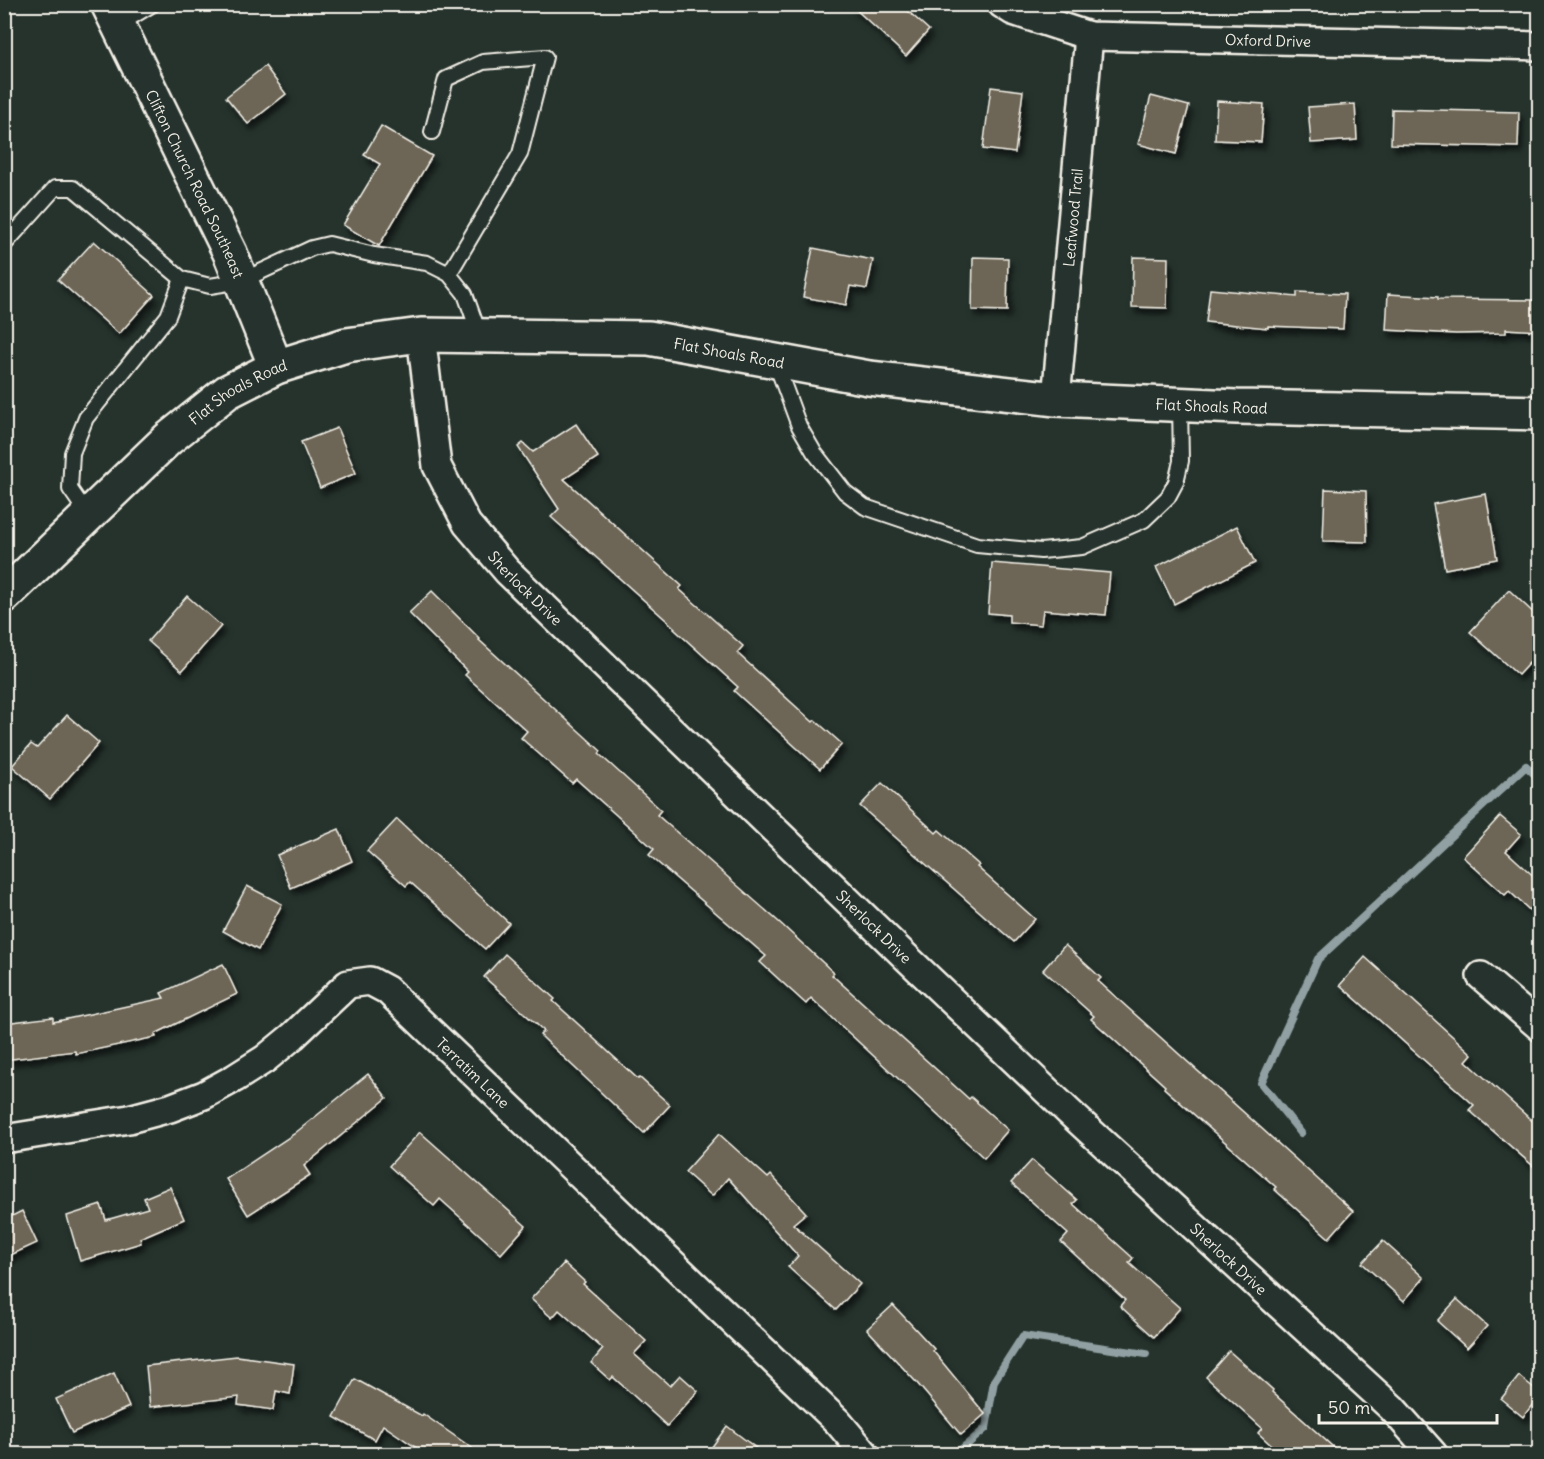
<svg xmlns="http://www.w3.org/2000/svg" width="1544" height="1459" font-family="Delius,sans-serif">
  <defs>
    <filter id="shadow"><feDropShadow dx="3.5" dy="6" stdDeviation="3" flood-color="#0009"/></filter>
  </defs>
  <rect width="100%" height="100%" fill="#26332d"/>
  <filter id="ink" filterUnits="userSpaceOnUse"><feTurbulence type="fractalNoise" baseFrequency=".0167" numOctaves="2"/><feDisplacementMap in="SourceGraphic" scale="12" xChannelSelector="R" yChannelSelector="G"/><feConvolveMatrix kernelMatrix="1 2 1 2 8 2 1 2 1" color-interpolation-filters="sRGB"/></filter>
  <g filter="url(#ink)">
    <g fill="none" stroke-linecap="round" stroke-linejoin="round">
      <g stroke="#91a0a2" stroke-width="8">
        <path d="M 1301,1133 L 1261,1083 L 1318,959 L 1526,766 L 1540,779"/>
        <path d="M 956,1454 L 986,1428 L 994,1381 L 1023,1336 L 1146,1354"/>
      </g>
    </g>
    <g fill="#6d6555" stroke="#f4f1e8" stroke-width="1.5" filter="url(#shadow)">
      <path d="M 850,4 L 900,4 L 929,30 L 906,56 Z"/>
      <path d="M 265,66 L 286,94 L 248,124 L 226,97 Z"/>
      <path d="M 991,87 L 1023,91 L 1015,153 L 983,149 Z"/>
      <path d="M 1151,96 L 1189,106 L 1176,154 L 1138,144 Z"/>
      <path d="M 1217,101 L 1264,104 L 1261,142 L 1215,140 Z"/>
      <path d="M 1355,104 L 1357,140 L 1311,143 L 1308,107 Z"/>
      <path d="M 1392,109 L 1519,112 L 1518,147 L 1391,144 Z"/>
      <path d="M 381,126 L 432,156 L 379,246 L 343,225 L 380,164 L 364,155 Z"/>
      <path d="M 94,241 L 154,295 L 119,334 L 58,280 Z"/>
      <path d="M 813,248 L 873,260 L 867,289 L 850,286 L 846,305 L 803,297 Z"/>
      <path d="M 973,257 L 1008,258 L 1007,311 L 972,310 Z"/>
      <path d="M 1133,257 L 1168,258 L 1167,308 L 1132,307 Z"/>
      <path d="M 1210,289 L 1297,297 L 1297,292 L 1345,294 L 1343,329 L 1268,326 L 1268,328 L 1206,322 Z"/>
      <path d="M 1388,294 L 1438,297 L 1438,299 L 1539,300 L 1539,331 L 1506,329 L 1506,333 L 1456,334 L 1386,330 Z"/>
      <path d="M 576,424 L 598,457 L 564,479 L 682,586 L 679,589 L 743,646 L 737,653 L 813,722 L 815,720 L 842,744 L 820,769 L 734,691 L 738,687 L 674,629 L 675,628 L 551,517 L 559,509 L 518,447 L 523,443 L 533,452 Z"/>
      <path d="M 337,428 L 356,473 L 320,488 L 301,442 Z"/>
      <path d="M 1325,489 L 1366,491 L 1367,542 L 1323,541 Z"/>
      <path d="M 1486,494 L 1497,559 L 1445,569 L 1433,504 Z"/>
      <path d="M 1237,526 L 1255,563 L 1174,604 L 1156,567 Z"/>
      <path d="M 992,563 L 1110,573 L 1106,615 L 1043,610 L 1041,625 L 1009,622 L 1009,615 L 988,613 Z"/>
      <path d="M 1509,590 L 1539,618 L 1539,652 L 1518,675 L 1470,632 Z"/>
      <path d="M 432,591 L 480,639 L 479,640 L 601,751 L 599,754 L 661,810 L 657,815 L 779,922 L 834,973 L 832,975 L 969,1099 L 971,1097 L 1008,1130 L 984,1158 L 811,998 L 806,1004 L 760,962 L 766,956 L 649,855 L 654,849 L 576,779 L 572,783 L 521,738 L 527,731 L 465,675 L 468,672 L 409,613 Z"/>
      <path d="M 187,596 L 221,626 L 182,671 L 148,641 Z"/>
      <path d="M 67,715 L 99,743 L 50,799 L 12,766 L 31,744 L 37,748 Z"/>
      <path d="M 882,783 L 936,833 L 939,830 L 979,865 L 977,867 L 1035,919 L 1014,942 L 860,806 Z"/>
      <path d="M 1500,816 L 1521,834 L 1506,851 L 1539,881 L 1539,919 L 1509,891 L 1505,895 L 1463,857 Z"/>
      <path d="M 397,819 L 509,923 L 485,949 L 410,882 L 406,886 L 367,851 Z"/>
      <path d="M 339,829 L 352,861 L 291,888 L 277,855 Z"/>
      <path d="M 247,886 L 282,904 L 258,950 L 223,931 Z"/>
      <path d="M 1065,945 L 1101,978 L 1098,981 L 1353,1211 L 1329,1238 L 1274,1189 L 1276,1187 L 1164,1088 L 1165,1086 L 1091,1019 L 1094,1016 L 1043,970 Z"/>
      <path d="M 505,954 L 555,999 L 553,1001 L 638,1079 L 640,1078 L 670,1105 L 644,1133 L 540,1035 L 544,1031 L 484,977 Z"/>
      <path d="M 1365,957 L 1472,1054 L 1466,1061 L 1539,1127 L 1539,1171 L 1469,1110 L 1474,1105 L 1340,985 Z"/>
      <path d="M 223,964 L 237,994 L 155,1034 L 156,1037 L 76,1054 L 75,1051 L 4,1060 L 4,1023 L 53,1017 L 53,1022 L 164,998 L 161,993 Z"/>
      <path d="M 368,1074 L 387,1098 L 304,1166 L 310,1175 L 248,1215 L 226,1179 L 294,1134 Z"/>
      <path d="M 420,1132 L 526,1226 L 501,1254 L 440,1199 L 434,1206 L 389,1166 Z"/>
      <path d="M 719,1134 L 768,1178 L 771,1175 L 806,1213 L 793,1224 L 860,1284 L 836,1310 L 788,1267 L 798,1256 L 728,1178 L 712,1196 L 685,1172 Z"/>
      <path d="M 1032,1160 L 1077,1200 L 1073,1204 L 1133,1258 L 1129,1263 L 1180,1308 L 1154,1337 L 1120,1306 L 1125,1300 L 1061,1242 L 1068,1234 L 1011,1183 Z"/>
      <path d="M 170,1187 L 184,1219 L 140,1238 L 141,1243 L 80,1261 L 67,1216 L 101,1205 L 106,1220 L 148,1208 L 144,1198 Z"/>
      <path d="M 22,1211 L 37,1243 L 4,1258 L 4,1220 Z"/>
      <path d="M 1383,1241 L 1424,1278 L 1404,1301 L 1362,1263 Z"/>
      <path d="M 564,1263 L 585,1282 L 583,1284 L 646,1341 L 634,1354 L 670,1386 L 680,1375 L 698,1391 L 667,1426 L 613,1377 L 610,1380 L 591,1363 L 603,1349 L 559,1310 L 552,1318 L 531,1299 Z"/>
      <path d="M 1457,1299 L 1487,1326 L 1467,1348 L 1437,1321 Z"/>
      <path d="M 893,1305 L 934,1349 L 933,1351 L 985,1414 L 961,1435 L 917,1383 L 867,1329 Z"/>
      <path d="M 1229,1351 L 1273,1390 L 1272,1392 L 1342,1455 L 1282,1455 L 1258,1433 L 1262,1428 L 1206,1377 Z"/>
      <path d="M 237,1356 L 294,1364 L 290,1394 L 276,1391 L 273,1410 L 238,1405 L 239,1397 L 150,1407 L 146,1366 Z"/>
      <path d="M 114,1373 L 129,1407 L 72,1433 L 56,1399 Z"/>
      <path d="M 1519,1376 L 1539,1392 L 1539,1396 L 1523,1417 L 1501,1399 Z"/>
      <path d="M 355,1379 L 422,1416 L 423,1414 L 482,1455 L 427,1455 L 383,1425 L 375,1440 L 334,1417 Z"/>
      <path d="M 727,1426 L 765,1455 L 706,1455 Z"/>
    </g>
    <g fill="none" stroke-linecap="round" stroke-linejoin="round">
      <g stroke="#f4f1e8" stroke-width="18">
        <g id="lane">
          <path d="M 118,25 L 153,4"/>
          <path d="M 432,132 L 446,79 L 483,62 L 545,57 L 520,154 L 449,274"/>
          <path d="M 4,245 L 55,188 L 73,188 L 182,279 L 210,286 L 241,281 L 312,248 L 329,244 L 374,255 L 427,263 L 449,274 L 465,294 L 480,336"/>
          <path d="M 775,361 L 799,426 L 814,452 L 845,492 L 865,507 L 977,545 L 1041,551 L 1082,547 L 1144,520 L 1168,497 L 1176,482 L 1181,461 L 1180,404"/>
          <path d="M 88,515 L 70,489 L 72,453 L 86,418 L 168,316 L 182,279"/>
        </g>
      </g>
      <g stroke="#f4f1e8" stroke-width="32">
        <g id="street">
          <path id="s1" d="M 1002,4 L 1013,11 L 1089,36 L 1540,46"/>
          <path id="s2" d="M 421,335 L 437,466 L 467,524 L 507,571 L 908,959 L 1069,1112 L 1392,1408 L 1433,1454"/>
          <path id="s3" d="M 1056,399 L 1089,36"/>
          <path d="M 1481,976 L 1540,1027"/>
          <path id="s4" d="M 4,1139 L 129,1119 L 170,1108 L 204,1095 L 235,1078 L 265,1059 L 293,1036 L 348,984 L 370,981 L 387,990 L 838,1422 L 865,1454"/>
        </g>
      </g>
      <g stroke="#f4f1e8" stroke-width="38">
        <g id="secondary">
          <path id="s5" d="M 108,4 L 230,253 L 276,367"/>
          <path id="s6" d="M 4,596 L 168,439 L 227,392 L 276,367 L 346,345 L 421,335 L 649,338 L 869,378 L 1056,399 L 1237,407 L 1540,413"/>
        </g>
      </g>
      <use href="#lane" stroke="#26332d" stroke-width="14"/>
      <use href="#street" stroke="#26332d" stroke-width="27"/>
      <use href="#secondary" stroke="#26332d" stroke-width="33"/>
    </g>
  </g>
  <g text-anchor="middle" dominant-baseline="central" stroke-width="4.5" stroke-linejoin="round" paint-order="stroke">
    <g font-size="15" fill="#f4f1e8" stroke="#26332d">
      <text stroke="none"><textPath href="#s1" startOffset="272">Oxford Drive</textPath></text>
      <text stroke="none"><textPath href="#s5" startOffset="200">Clifton Church Road Southeast</textPath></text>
      <text stroke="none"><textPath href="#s3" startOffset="182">Leafwood Trail</textPath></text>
      <text stroke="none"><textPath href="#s6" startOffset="816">Flat Shoals Road</textPath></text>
      <text stroke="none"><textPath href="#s6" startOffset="312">Flat Shoals Road</textPath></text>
      <text stroke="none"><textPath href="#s6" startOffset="1302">Flat Shoals Road</textPath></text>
      <text stroke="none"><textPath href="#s2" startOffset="284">Sherlock Drive</textPath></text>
      <text stroke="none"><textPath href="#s2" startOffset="770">Sherlock Drive</textPath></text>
      <text stroke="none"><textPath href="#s4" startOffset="549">Terratim Lane</textPath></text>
      <text stroke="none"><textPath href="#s2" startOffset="1256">Sherlock Drive</textPath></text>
    </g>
  </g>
  <rect width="1544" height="1459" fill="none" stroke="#26332d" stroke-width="24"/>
  <rect x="12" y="12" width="1520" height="1435" fill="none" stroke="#f4f1e8" stroke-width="2" filter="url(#ink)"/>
  <path d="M1319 1414v9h178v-9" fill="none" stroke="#f4f1e8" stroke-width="3"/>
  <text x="1328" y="1414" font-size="18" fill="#f4f1e8" stroke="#26332d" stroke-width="4.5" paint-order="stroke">50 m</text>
</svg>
